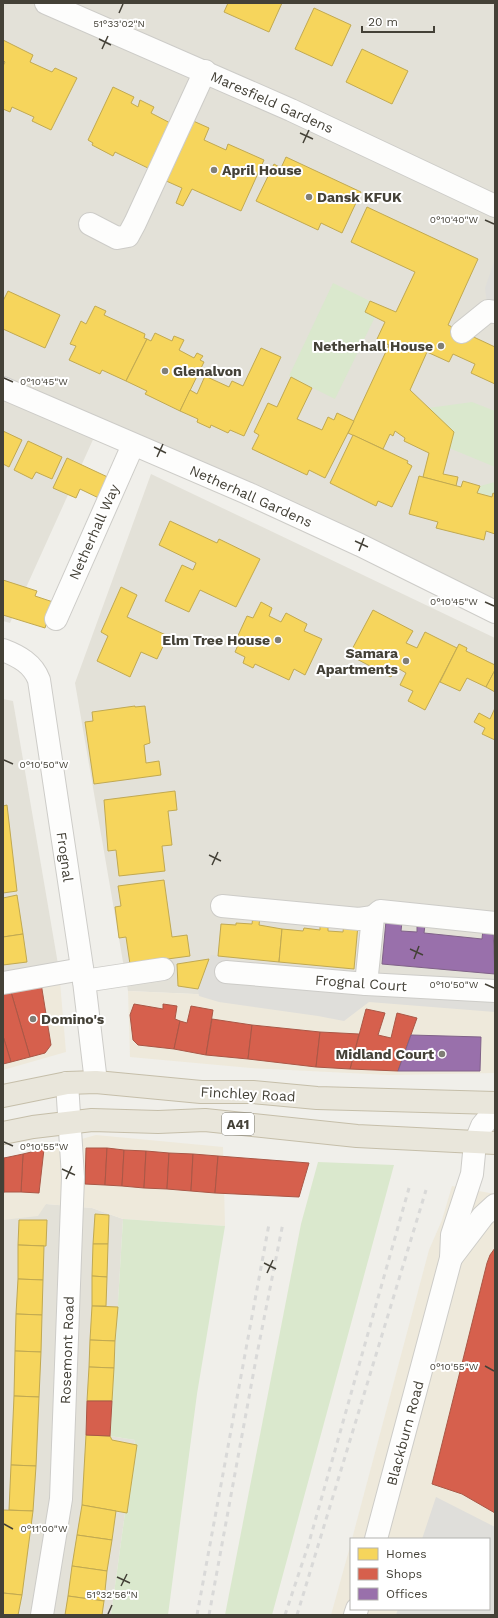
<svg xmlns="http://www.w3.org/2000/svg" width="498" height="1618" font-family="'Work Sans',sans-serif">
  <rect width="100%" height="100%" fill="#f0efea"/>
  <g fill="#e3e1d8">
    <path d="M 3,3 L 495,3 L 495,620 L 96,433 L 10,623 L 3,621 Z"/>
    <path d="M 151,474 L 495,638 L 495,996 L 355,1001 L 128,991 L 75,683 Z"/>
    <path d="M 3,699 L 13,701 L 59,970 L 3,987 Z"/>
    <path d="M 46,1204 L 92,1208 L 123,1219 L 110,1436 L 135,1440 L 111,1615 L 3,1615 L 3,1220 Z"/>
  </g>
  <g fill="#eee9db">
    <path d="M 59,970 L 66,1052 L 3,1070 L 3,987 Z"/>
    <path d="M 128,991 L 355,1001 L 495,996 L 495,1073 L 389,1075 L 251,1068 L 130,1057 Z"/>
    <path d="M 96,1135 L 223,1147 L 225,1226 L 123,1219 L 92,1208 L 46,1204 L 38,1216 L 3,1220 L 3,1161 Z"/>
    <path d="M 452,1186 L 495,1194 L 495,1615 L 331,1615 L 351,1543 L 351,1609 L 489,1609 L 489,1539 L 352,1539 L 429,1250 L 442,1220 Z"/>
  </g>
  <g fill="#dae8cd">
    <path d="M 333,283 L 370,301 L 365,312 L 375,317 L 335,399 L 289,376 Z"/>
    <path d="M 472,402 L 495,411 L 495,467 L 449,448 L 428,408 Z"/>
    <path d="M 495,482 L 495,494 L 493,493 L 492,497 L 477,493 L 480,486 Z"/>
    <path d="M 318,1162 L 394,1165 L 272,1615 L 225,1615 L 301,1224 Z"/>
    <path d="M 123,1219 L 225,1226 L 197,1394 L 168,1615 L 111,1615 L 135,1440 L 110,1436 Z"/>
  </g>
  <g fill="#dfdeda">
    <path d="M 494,262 L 495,262 L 495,319 L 488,311 L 485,288 Z"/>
    <path d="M 211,955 L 229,957 L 227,972 L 495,991 L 495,1012 L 369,1002 L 344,1021 L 318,1016 L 219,1002 L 199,996 L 198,989 Z"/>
    <path d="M 436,1497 L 495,1527 L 495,1615 L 396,1615 L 398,1609 L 489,1609 L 489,1539 L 422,1539 Z"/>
  </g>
  <g fill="#f6d55c" stroke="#c1a951">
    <path d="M 228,3 L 282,3 L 269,32 L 224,12 Z"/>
    <path d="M 314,8 L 351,25 L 332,66 L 295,49 Z"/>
    <path d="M 3,40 L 33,55 L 30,62 L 52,72 L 55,68 L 77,78 L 51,130 L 32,121 L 34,117 L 12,107 L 10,112 L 3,109 L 3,66 L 5,62 L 3,60 Z"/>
    <path d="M 362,49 L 408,71 L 392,104 L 346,82 Z"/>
    <path d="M 113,87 L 134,97 L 131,103 L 138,107 L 140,100 L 154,107 L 151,113 L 174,125 L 152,170 L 115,152 L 113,156 L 92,145 L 93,143 L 88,140 Z"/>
    <path d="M 191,120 L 209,128 L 204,140 L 226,150 L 228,144 L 264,160 L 241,211 L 192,189 L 183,206 L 176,203 L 182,188 L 164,180 Z"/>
    <path d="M 286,157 L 361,192 L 342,233 L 321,223 L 318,230 L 256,201 L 274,164 L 281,168 Z"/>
    <path d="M 367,207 L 478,259 L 448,325 L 495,347 L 495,384 L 471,373 L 475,364 L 453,354 L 449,362 L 427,352 L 410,390 L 454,432 L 443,474 L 458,477 L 456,486 L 423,477 L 429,453 L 404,441 L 405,438 L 395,431 L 393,436 L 390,434 L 383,449 L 348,433 L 389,345 L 377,339 L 385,322 L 365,312 L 370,301 L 396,312 L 415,272 L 351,242 Z"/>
    <path d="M 8,291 L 60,315 L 45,348 L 3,329 L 3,301 Z"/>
    <path d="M 95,306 L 106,311 L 104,315 L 145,334 L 144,338 L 147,339 L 126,381 L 102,370 L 100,374 L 69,360 L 76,346 L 70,344 L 81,321 L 86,324 Z"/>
    <path d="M 155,333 L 172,341 L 174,336 L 184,340 L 179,350 L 194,358 L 197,353 L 203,356 L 200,360 L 204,362 L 180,411 L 145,394 L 147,391 L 126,381 L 147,339 L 151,341 Z"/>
    <path d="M 261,348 L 281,357 L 244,436 L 230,430 L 228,433 L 211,425 L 210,428 L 197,422 L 198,419 L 180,411 L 190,390 L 197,394 L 205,376 L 229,387 L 232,381 L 243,386 Z"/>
    <path d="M 291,377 L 312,388 L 297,419 L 322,430 L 328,417 L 334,420 L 337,413 L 354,421 L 325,478 L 309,470 L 307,475 L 252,449 L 259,435 L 254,432 L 268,403 L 277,407 Z"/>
    <path d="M 3,431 L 22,440 L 9,467 L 3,464 Z"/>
    <path d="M 353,435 L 408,461 L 407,463 L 412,466 L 392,507 L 378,501 L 376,506 L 330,483 Z"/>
    <path d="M 28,441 L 62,457 L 52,479 L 36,472 L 32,479 L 14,470 Z"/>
    <path d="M 67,458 L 114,480 L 105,501 L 80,489 L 76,498 L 53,488 Z"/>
    <path d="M 419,476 L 461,487 L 463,481 L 480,486 L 477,493 L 492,497 L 493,493 L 495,494 L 495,534 L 486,531 L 484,540 L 436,528 L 438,522 L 409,514 Z"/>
    <path d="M 170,521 L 217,543 L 219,539 L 260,559 L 236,607 L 200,590 L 189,612 L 165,601 L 182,565 L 193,570 L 196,563 L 159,545 Z"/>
    <path d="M 3,580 L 37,591 L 35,596 L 53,602 L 45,628 L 3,615 Z"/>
    <path d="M 121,587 L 137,595 L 127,617 L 168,636 L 157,659 L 141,652 L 130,677 L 97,661 L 108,636 L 101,632 Z"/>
    <path d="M 261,602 L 272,608 L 269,616 L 281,622 L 286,613 L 307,624 L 304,631 L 322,639 L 305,675 L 294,669 L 289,680 L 255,664 L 253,668 L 243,663 L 245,657 L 235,652 L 239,643 L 235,642 L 247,616 L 253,618 Z"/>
    <path d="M 373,610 L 413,631 L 406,643 L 417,648 L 425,632 L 457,648 L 425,710 L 408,701 L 413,691 L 400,685 L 406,673 L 396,667 L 391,677 L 349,655 Z"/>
    <path d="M 459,644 L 467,648 L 466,651 L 495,665 L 495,670 L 486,687 L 467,678 L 460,691 L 440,682 Z"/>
    <path d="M 495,670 L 495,692 L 486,687 Z"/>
    <path d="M 135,706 L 135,707 L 145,706 L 150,743 L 144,745 L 146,763 L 159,761 L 161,775 L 94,784 L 85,722 L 93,721 L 92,712 Z"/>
    <path d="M 495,708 L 495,740 L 482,734 L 485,728 L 474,722 L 479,713 L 490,719 Z"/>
    <path d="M 175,791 L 177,810 L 168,811 L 172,845 L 162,846 L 165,871 L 119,876 L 116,850 L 108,851 L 104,800 Z"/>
    <path d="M 7,805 L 17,891 L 3,893 L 3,806 Z"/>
    <path d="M 164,880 L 172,937 L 187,935 L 190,956 L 130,964 L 126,937 L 119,938 L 115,907 L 121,906 L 118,886 Z"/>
    <path d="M 17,895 L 23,934 L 3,937 L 3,898 Z"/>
    <path d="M 253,916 L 260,917 L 259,925 L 282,929 L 279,962 L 218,956 L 221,924 L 236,925 L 236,923 L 252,924 Z"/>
    <path d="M 320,922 L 328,923 L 328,931 L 343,932 L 344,923 L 358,925 L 354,969 L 279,962 L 282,929 L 303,931 L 304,928 L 320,930 Z"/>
    <path d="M 23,934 L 27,962 L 3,965 L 3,937 Z"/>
    <path d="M 209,959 L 198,989 L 178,986 L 177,964 Z"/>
    <path d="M 95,1214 L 109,1215 L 108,1244 L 93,1244 Z"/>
    <path d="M 19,1220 L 47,1220 L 46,1246 L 18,1245 Z"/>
    <path d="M 93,1244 L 108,1244 L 107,1277 L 92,1276 Z"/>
    <path d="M 18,1245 L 44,1246 L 43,1280 L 18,1279 Z"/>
    <path d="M 92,1276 L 107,1277 L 106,1306 L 92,1306 Z"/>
    <path d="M 18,1279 L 43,1280 L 42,1315 L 16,1314 Z"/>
    <path d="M 92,1306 L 118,1307 L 115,1341 L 90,1340 Z"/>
    <path d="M 16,1314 L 42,1315 L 41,1352 L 15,1351 Z"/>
    <path d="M 90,1340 L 115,1341 L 114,1368 L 89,1367 Z"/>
    <path d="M 15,1351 L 41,1352 L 39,1397 L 14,1396 Z"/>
    <path d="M 89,1367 L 114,1368 L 112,1401 L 87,1401 Z"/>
    <path d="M 14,1396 L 39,1397 L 36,1466 L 11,1465 Z"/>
    <path d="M 86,1435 L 110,1436 L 112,1440 L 137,1445 L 127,1513 L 82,1505 Z"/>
    <path d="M 11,1465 L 36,1466 L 33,1511 L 9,1510 Z"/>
    <path d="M 82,1505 L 116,1511 L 112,1540 L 77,1535 Z"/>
    <path d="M 3,1510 L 33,1511 L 22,1595 L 3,1593 Z"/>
    <path d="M 77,1535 L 112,1540 L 107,1571 L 72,1566 Z"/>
    <path d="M 72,1566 L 107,1571 L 104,1601 L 68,1596 Z"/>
    <path d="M 3,1593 L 22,1595 L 18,1615 L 3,1615 Z"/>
    <path d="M 68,1596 L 104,1601 L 102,1615 L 65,1615 Z"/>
  </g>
  <g fill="#d6604d" stroke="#aa5746">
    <path d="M 41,983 L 51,1045 L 45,1053 L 30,1057 L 11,992 Z"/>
    <path d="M 11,992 L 30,1057 L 11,1062 L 3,1036 L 3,995 Z"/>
    <path d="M 134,1004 L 163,1009 L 163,1004 L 177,1006 L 175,1019 L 180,1021 L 174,1049 L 138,1045 L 133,1040 L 130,1015 Z"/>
    <path d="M 191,1006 L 213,1010 L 206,1055 L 174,1049 L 180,1021 L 187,1023 Z"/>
    <path d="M 366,1009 L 385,1013 L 378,1035 L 391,1038 L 397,1013 L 417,1018 L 398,1071 L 350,1069 Z"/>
    <path d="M 212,1019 L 252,1025 L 248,1059 L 206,1055 Z"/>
    <path d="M 252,1025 L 320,1032 L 316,1067 L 248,1059 Z"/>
    <path d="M 320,1032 L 359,1034 L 350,1069 L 316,1067 Z"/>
    <path d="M 3,1036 L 11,1062 L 3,1064 Z"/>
    <path d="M 86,1148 L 107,1148 L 105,1185 L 85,1184 Z"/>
    <path d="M 107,1148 L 124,1150 L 122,1186 L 105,1185 Z"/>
    <path d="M 44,1149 L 39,1193 L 21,1192 L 23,1154 Z"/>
    <path d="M 124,1150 L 146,1151 L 144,1188 L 122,1186 Z"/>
    <path d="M 146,1151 L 169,1153 L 167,1189 L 144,1188 Z"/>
    <path d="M 169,1153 L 193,1154 L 191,1191 L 167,1189 Z"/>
    <path d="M 23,1154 L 21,1192 L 4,1192 L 4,1158 Z"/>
    <path d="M 193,1154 L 218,1156 L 215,1193 L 191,1191 Z"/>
    <path d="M 218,1156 L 309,1163 L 299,1197 L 215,1193 Z"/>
    <rect x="3" y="1158" width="1" height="34"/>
    <path d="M 495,1248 L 495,1513 L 462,1494 L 432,1484 L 487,1263 L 490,1255 Z"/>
    <path d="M 87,1401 L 112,1401 L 110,1436 L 86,1435 Z"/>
  </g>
  <g fill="#9970ab" stroke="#806288">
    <path d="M 386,921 L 402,922 L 401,931 L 417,932 L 417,924 L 425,925 L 424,933 L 482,939 L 483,929 L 493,930 L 495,974 L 382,964 Z"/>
    <path d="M 411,1035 L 481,1037 L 480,1071 L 398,1071 Z"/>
  </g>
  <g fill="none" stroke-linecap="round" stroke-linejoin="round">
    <g stroke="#cdccc8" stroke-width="24">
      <g id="minor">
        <path d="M 46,3 L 291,110 L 495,206"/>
        <path d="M 90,224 L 117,238 L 128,236 L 135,223 L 205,71"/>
        <path d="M 462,332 L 488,311 L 495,312"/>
        <path d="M 3,388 L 247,493 L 360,545 L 495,612"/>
        <path d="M 56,619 L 133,445"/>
        <path d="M 3,650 C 19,656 33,664 39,680 L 84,981 L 96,1082"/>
        <path d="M 222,906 L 359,919 L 373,917"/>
        <path d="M 226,972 L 366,984 L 495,991"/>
        <path d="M 84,981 L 163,969"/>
        <path d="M 3,983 L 82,969"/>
        <path d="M 366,984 L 373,917 L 380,911 L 495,923"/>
        <path d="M 451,1258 L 483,1216 L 495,1205"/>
        <path d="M 376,1539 L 451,1258 L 452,1235 L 472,1174 L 475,1143 L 482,1126 L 495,1110"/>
        <path d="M 42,1615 L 61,1499 L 73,1177 L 67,1083"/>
        <path d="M 355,1615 L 357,1609"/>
      </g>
    </g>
    <g stroke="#c5bea9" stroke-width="24">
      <g id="highway">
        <path d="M 3,1096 L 67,1083 L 96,1082 L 201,1092 L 253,1092 L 317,1098 L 495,1103"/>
        <path d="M 3,1133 L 33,1127 L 92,1120 L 158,1122 L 205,1120 L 357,1136 L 495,1143"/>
      </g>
    </g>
    <use href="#minor" stroke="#fdfdfc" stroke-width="22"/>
    <use href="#highway" stroke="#e9e6db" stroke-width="22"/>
    <g stroke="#d9d9d8" stroke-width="3" stroke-dasharray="5 5" stroke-linecap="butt">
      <path d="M 197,1615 L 269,1224"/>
      <path d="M 209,1615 L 256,1359 L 283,1223"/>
      <path d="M 285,1615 L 308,1546 L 409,1188"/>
      <path d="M 297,1615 L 426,1190"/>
    </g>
  </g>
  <path fill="none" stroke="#444137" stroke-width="1.5" d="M 119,13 L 123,4M 99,39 L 111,45M 102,49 L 108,36M 300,133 L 313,139M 303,143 L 309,130M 485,220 L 494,224M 4,378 L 13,382M 154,447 L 166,453M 157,457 L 163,444M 355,541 L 368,547M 359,551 L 364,538M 485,602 L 494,606M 4,760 L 13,764M 209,855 L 221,861M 212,865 L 218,852M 410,949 L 423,955M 414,959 L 419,946M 485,984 L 494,988M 4,1142 L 13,1146M 62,1169 L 75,1175M 66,1179 L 72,1166M 264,1263 L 276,1269M 267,1273 L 273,1260M 485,1366 L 494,1371M 4,1524 L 13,1529M 117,1577 L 130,1583M 121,1586 L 127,1574M 108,1614 L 112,1605"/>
  <g fill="#807e76" stroke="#fff" stroke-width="1.5">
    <circle cx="214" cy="170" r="4"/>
    <circle cx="309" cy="197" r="4"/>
    <circle cx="441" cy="346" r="4"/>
    <circle cx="165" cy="371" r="4"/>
    <circle cx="278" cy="640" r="4"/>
    <circle cx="406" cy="661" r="4"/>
    <circle cx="33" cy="1019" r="4"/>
    <circle cx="442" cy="1054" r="4"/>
  </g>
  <g text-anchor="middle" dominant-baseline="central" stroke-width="4" stroke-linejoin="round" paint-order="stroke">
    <rect fill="#fff" stroke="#7c7a73" stroke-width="1" x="222" y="1113" width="32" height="22" rx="3"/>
    <g font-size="13" font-weight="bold" fill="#444137">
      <text x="238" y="1124">A41</text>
    </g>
    <g font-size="14" fill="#444137" stroke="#fff">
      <text transform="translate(272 102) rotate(24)">Maresfield Gardens</text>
      <text transform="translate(251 496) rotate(24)">Netherhall Gardens</text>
      <text transform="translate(94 532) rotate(-66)">Netherhall Way</text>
      <text transform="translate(65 857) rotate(82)">Frognal</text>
      <text transform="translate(361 983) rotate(4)">Frognal Court</text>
      <text transform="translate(248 1094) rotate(3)">Finchley Road</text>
      <text transform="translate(67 1350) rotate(-88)">Rosemont Road</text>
      <text transform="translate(405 1433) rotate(-75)">Blackburn Road</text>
    </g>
    <g font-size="14" font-weight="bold" fill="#444137" stroke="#fff" text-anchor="start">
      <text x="222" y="170">April House</text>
      <text x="317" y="197">Dansk KFUK</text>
      <text x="433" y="346" text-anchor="end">Netherhall House</text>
      <text x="173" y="371">Glenalvon</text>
      <text x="270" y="640" text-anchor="end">Elm Tree House</text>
      <text x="398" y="653" text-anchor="end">Samara<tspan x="398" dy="16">Apartments</tspan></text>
      <text x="41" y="1019">Domino's</text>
      <text x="434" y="1054" text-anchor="end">Midland Court</text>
    </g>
  </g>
  <g font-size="10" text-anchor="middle" fill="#444137" stroke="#fff" stroke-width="4" stroke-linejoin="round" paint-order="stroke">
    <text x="119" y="27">51°33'02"N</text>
    <text x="454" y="223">0°10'40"W</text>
    <text x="44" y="385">0°10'45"W</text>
    <text x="454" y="605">0°10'45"W</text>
    <text x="44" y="768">0°10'50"W</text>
    <text x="454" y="988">0°10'50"W</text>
    <text x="44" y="1150">0°10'55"W</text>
    <text x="454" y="1370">0°10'55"W</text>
    <text x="44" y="1532">0°11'00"W</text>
    <text x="112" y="1598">51°32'56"N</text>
  </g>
  <rect width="498" height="1618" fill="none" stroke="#444137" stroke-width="8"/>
  <rect x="350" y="1538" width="140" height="72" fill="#ffffff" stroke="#b4b3af"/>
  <rect x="358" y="1548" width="20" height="12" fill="#f6d55c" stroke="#b4b3af"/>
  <text x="386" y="1558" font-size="12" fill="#444137">Homes</text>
  <rect x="358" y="1568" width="20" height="12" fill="#d6604d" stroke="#b4b3af"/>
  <text x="386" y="1578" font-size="12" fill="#444137">Shops</text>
  <rect x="358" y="1588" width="20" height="12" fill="#9970ab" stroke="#b4b3af"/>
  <text x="386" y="1598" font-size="12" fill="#444137">Offices</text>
  <path d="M362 26v6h72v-6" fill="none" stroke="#444137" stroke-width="2"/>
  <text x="368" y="26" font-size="12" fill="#444137" stroke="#ffffff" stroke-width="3" paint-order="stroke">20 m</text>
</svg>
